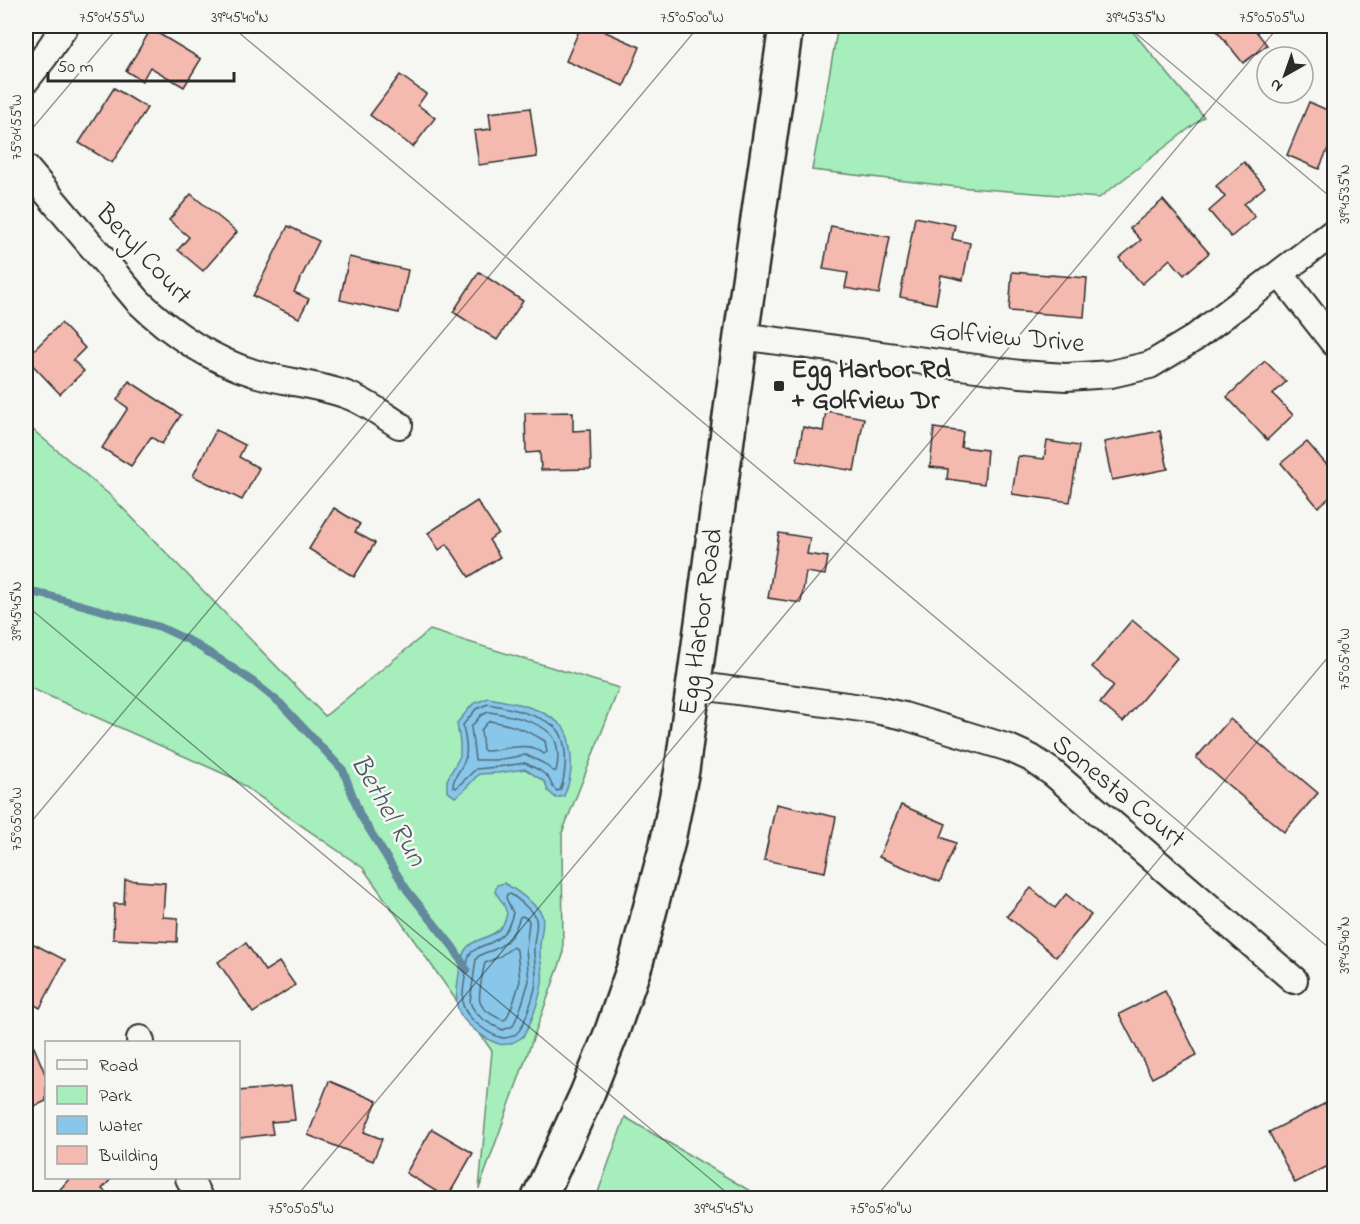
<svg xmlns="http://www.w3.org/2000/svg" width="1360" height="1224" font-family="'Indie Flower',sans-serif">
  <rect width="100%" height="100%" fill="#f6f6f2"/>
  <filter id="ink" filterUnits="userSpaceOnUse"><feTurbulence type="fractalNoise" baseFrequency=".0167" numOctaves="2"/><feDisplacementMap in="SourceGraphic" scale="12" xChannelSelector="R" yChannelSelector="G"/><feConvolveMatrix kernelMatrix="1 2 1 2 8 2 1 2 1" color-interpolation-filters="sRGB"/></filter>
  <g filter="url(#ink)">
    <g fill="#a6eebb" stroke="#688c73" stroke-width="1.5">
      <path d="M 838,26 L 1128,26 L 1204,117 L 1099,198 L 957,187 L 812,170 Z"/>
      <path d="M 26,424 L 111,496 L 325,716 L 430,630 L 619,688 L 562,833 L 563,955 L 479,1189 L 492,1051 L 363,868 L 231,777 L 26,686 Z"/>
      <path d="M 625,1117 L 762,1198 L 596,1198 Z"/>
    </g>
    <g fill="#88c7e9" stroke="#63899d" stroke-width="1.5">
      <path d="M 488,698 C 511,702 543,707 561,725 C 568,731 569,742 570,750 C 573,765 570,782 564,796 L 556,798 L 548,791 L 545,782 L 525,769 L 498,773 L 479,774 L 463,791 L 455,797 L 447,791 L 447,780 L 460,756 L 460,743 L 457,723 L 473,704 Z"/>
      <path d="M 504,883 C 513,888 538,905 542,915 C 545,924 540,937 540,947 C 539,959 544,971 542,983 C 541,994 529,1032 521,1038 C 515,1042 506,1046 499,1044 C 484,1039 459,1021 457,1005 C 455,996 460,964 463,955 C 468,937 493,940 502,926 C 505,923 506,917 507,913 L 503,903 L 495,892 L 497,885 Z"/>
    </g>
    <g fill="none" stroke-linecap="round" stroke-linejoin="round">
      <g stroke="#506977" stroke-width="1.5">
        <path d="M 488,704 C 506,707 546,716 558,730 C 565,739 566,756 565,767 C 564,775 564,783 560,790 L 557,791 L 553,787 L 548,777 L 539,770 L 525,763 L 497,767 L 476,769 L 456,788 L 453,787 C 452,776 465,767 466,755 C 468,745 464,735 463,725 L 476,709 Z"/>
        <path d="M 489,712 C 508,715 537,720 551,734 C 559,742 559,761 556,771 L 553,771 L 543,763 L 526,755 L 496,760 L 475,760 L 471,727 L 481,715 Z"/>
        <path d="M 490,721 C 510,724 528,730 545,741 L 547,752 L 544,754 C 540,751 535,748 530,747 C 516,744 499,751 485,751 L 483,749 L 481,730 L 487,723 Z"/>
        <path d="M 507,894 L 510,894 C 516,897 534,912 536,919 C 538,926 534,938 534,946 C 533,958 537,970 536,982 C 535,992 524,1028 517,1033 C 514,1036 508,1038 504,1038 C 491,1037 466,1018 463,1005 C 461,994 467,967 469,955 C 475,948 482,946 490,943 C 504,936 509,928 513,913 L 506,898 Z"/>
        <path d="M 522,916 L 528,919 L 529,922 L 526,949 L 529,981 L 521,1007 L 513,1026 L 503,1030 C 490,1024 475,1017 470,1002 L 476,959 C 480,953 486,953 493,950 C 510,942 514,934 520,917 Z"/>
        <path d="M 513,947 L 517,950 L 520,981 L 513,1004 L 506,1019 L 503,1020 C 496,1017 483,1011 480,1002 C 478,996 483,970 485,963 L 499,957 Z"/>
      </g>
      <path stroke="#63899d" stroke-width="8" d="M 26,591 L 50,596 L 160,627 L 190,641 L 224,662 L 255,683 L 280,703 L 343,770 L 360,815 L 407,890 L 453,947 L 467,970"/>
    </g>
    <g fill="#f4b9af" stroke="#2b2b2b" stroke-width="1.5">
      <path d="M 581,26 L 592,26 L 640,47 L 624,86 L 566,61 Z"/>
      <path d="M 1213,26 L 1252,26 L 1267,45 L 1243,63 Z"/>
      <path d="M 151,29 L 201,59 L 184,87 L 150,67 L 142,81 L 126,71 Z"/>
      <path d="M 400,75 L 426,94 L 418,105 L 435,118 L 413,147 L 370,115 Z"/>
      <path d="M 114,88 L 147,108 L 112,163 L 79,143 Z"/>
      <path d="M 1309,102 L 1334,113 L 1334,146 L 1330,144 L 1319,169 L 1287,155 Z"/>
      <path d="M 530,108 L 537,157 L 479,165 L 474,131 L 491,129 L 489,113 Z"/>
      <path d="M 1244,162 L 1265,187 L 1244,204 L 1255,217 L 1231,237 L 1209,211 L 1225,197 L 1216,186 Z"/>
      <path d="M 191,194 L 237,232 L 203,271 L 178,250 L 189,237 L 169,220 Z"/>
      <path d="M 1163,200 L 1209,253 L 1184,275 L 1170,259 L 1142,284 L 1119,258 L 1141,240 L 1130,228 Z"/>
      <path d="M 915,217 L 955,225 L 952,239 L 970,243 L 963,280 L 941,275 L 936,304 L 900,297 Z"/>
      <path d="M 288,226 L 319,241 L 294,292 L 309,299 L 299,318 L 253,296 Z"/>
      <path d="M 831,226 L 890,237 L 879,294 L 845,288 L 848,273 L 823,269 Z"/>
      <path d="M 349,257 L 408,270 L 399,313 L 340,300 Z"/>
      <path d="M 479,272 L 523,301 L 497,340 L 453,312 Z"/>
      <path d="M 1012,272 L 1087,278 L 1084,317 L 1009,311 Z"/>
      <path d="M 61,323 L 85,348 L 73,360 L 84,371 L 60,394 L 26,358 Z"/>
      <path d="M 1265,361 L 1286,382 L 1273,394 L 1293,415 L 1267,440 L 1227,397 Z"/>
      <path d="M 129,381 L 181,415 L 162,444 L 151,437 L 131,466 L 102,448 L 128,408 L 117,400 Z"/>
      <path d="M 826,411 L 864,418 L 854,471 L 797,461 L 803,427 L 823,431 Z"/>
      <path d="M 573,412 L 573,431 L 590,430 L 591,469 L 541,470 L 540,452 L 526,453 L 525,413 Z"/>
      <path d="M 934,428 L 963,432 L 961,447 L 987,450 L 984,484 L 947,479 L 948,469 L 930,467 Z"/>
      <path d="M 216,430 L 245,445 L 239,457 L 259,468 L 242,500 L 193,476 Z"/>
      <path d="M 1160,431 L 1168,469 L 1112,480 L 1104,442 Z"/>
      <path d="M 1047,441 L 1079,446 L 1070,502 L 1012,494 L 1018,456 L 1044,459 Z"/>
      <path d="M 1307,442 L 1326,464 L 1334,457 L 1334,494 L 1318,507 L 1281,463 Z"/>
      <path d="M 477,501 L 498,533 L 489,540 L 500,557 L 469,577 L 447,544 L 439,550 L 428,533 Z"/>
      <path d="M 334,508 L 360,524 L 355,532 L 375,543 L 354,577 L 309,549 Z"/>
      <path d="M 779,533 L 810,538 L 807,554 L 828,557 L 825,575 L 806,572 L 801,603 L 768,598 Z"/>
      <path d="M 1132,620 L 1177,658 L 1123,722 L 1100,703 L 1114,686 L 1092,667 Z"/>
      <path d="M 1230,719 L 1318,793 L 1284,832 L 1196,758 Z"/>
      <path d="M 776,804 L 836,817 L 825,872 L 764,860 Z"/>
      <path d="M 901,805 L 946,824 L 941,837 L 956,843 L 940,882 L 879,857 Z"/>
      <path d="M 125,880 L 165,883 L 163,917 L 178,918 L 177,942 L 113,939 L 114,904 L 124,904 Z"/>
      <path d="M 1031,888 L 1055,908 L 1066,894 L 1091,915 L 1056,957 L 1007,916 Z"/>
      <path d="M 30,942 L 65,960 L 40,1008 L 26,1000 L 26,951 Z"/>
      <path d="M 246,943 L 265,971 L 279,962 L 295,985 L 253,1013 L 218,962 Z"/>
      <path d="M 1165,991 L 1197,1055 L 1152,1078 L 1119,1014 Z"/>
      <path d="M 34,1047 L 46,1076 L 46,1101 L 26,1110 L 26,1051 Z"/>
      <path d="M 329,1081 L 377,1101 L 364,1132 L 382,1139 L 373,1161 L 308,1135 Z"/>
      <path d="M 291,1086 L 295,1120 L 271,1122 L 273,1134 L 239,1138 L 238,1091 Z"/>
      <path d="M 1334,1099 L 1334,1163 L 1295,1183 L 1269,1132 Z"/>
      <path d="M 432,1129 L 473,1153 L 447,1198 L 406,1173 Z"/>
      <path d="M 70,1178 L 112,1178 L 102,1189 L 113,1198 L 60,1198 L 55,1195 Z"/>
    </g>
    <g fill="none" stroke-linecap="round" stroke-linejoin="round">
      <g stroke="#2b2b2b" stroke-width="30">
        <g id="minor">
          <path d="M 26,80 L 44,57 L 65,26"/>
          <path d="M 26,168 L 138,301 C 171,333 209,359 254,373 C 284,382 317,384 347,395 C 366,402 382,414 399,425"/>
          <path d="M 1280,274 L 1334,343"/>
          <path d="M 741,336 L 1020,374 L 1066,377 L 1111,374 L 1150,365 L 1193,339 L 1334,232"/>
          <path d="M 693,685 L 876,710 L 904,716 L 1009,748 L 1031,758 L 1053,773 L 1294,980"/>
          <path d="M 140,1039 L 141,1042"/>
          <path d="M 189,1178 L 199,1198"/>
        </g>
      </g>
      <g stroke="#2b2b2b" stroke-width="38">
        <path id="major" d="M 539,1198 L 587,1094 L 611,1034 L 636,962 L 667,845 L 682,770 L 741,336 L 786,26"/>
      </g>
      <use href="#minor" stroke="#f6f6f2" stroke-width="26"/>
      <use href="#major" stroke="#f6f6f2" stroke-width="33"/>
    </g>
  </g>
  <path fill="none" stroke="#2b2b2b" stroke-width="1.5" stroke-opacity="0.45" d="M 231,26 L 1334,952M 1127,26 L 1334,200M 26,136 L 119,26M 26,605 L 733,1198M 26,828 L 699,26M 295,1198 L 1279,26M 875,1198 L 1334,650"/>
  <rect fill="#2b2b2b" stroke="#f6f6f2" stroke-width="2" x="773" y="380" width="12" height="12" rx="3"/>
  <g text-anchor="middle" dominant-baseline="central" stroke-width="5" stroke-linejoin="round" paint-order="stroke">
    <g font-size="27" fill="#2b2b2b" stroke="#f6f6f2">
      <text transform="translate(143 255) rotate(47)">Beryl Court</text>
      <text transform="translate(1007 338) rotate(5)">Golfview Drive</text>
      <text transform="translate(702 622) rotate(-82)">Egg Harbor Road</text>
      <text transform="translate(1118 792) rotate(39)">Sonesta Court</text>
    </g>
    <g font-size="27" font-weight="bold" fill="#2b2b2b" stroke="#f6f6f2" text-anchor="start">
      <text x="791" y="370">Egg Harbor Rd<tspan x="791" dy="31">+ Golfview Dr</tspan></text>
    </g>
    <g font-size="28" font-style="italic" fill="#475a64" stroke="#f6f6f2">
      <text transform="translate(387 811) rotate(60)">Bethel Run</text>
    </g>
  </g>
  <rect width="1360" height="1224" fill="none" stroke="#f6f6f2" stroke-width="66"/>
  <rect x="45" y="1041" width="195" height="138" fill="#f6f6f2" stroke="#a5a5a2" stroke-width="1.5"/>
  <rect x="57" y="1060" width="30" height="9" fill="#f6f6f2" stroke="#a5a5a2" stroke-width="1.5"/>
  <text x="99" y="1071" font-size="18" fill="#2b2b2b">Road</text>
  <rect x="57" y="1086" width="30" height="18" fill="#a6eebb" stroke="#a5a5a2" stroke-width="1.5"/>
  <text x="99" y="1101" font-size="18" fill="#2b2b2b">Park</text>
  <rect x="57" y="1116" width="30" height="18" fill="#88c7e9" stroke="#a5a5a2" stroke-width="1.5"/>
  <text x="99" y="1131" font-size="18" fill="#2b2b2b">Water</text>
  <rect x="57" y="1146" width="30" height="18" fill="#f4b9af" stroke="#a5a5a2" stroke-width="1.5"/>
  <text x="99" y="1161" font-size="18" fill="#2b2b2b">Building</text>
  <g transform="translate(1285 75) rotate(220)"><circle r="28" fill="#f6f6f2" stroke="#a5a5a2" stroke-width="1.5"/>
  <path d="M0-4.5L10 22L0 15L-10 22Z" fill="#2b2b2b"/>
  <text y="-9" font-size="16" font-weight="bold" text-anchor="middle" fill="#2b2b2b">N</text>
  </g>
  <path d="M48 72v9h186v-9" fill="none" stroke="#2b2b2b" stroke-width="3"/>
  <text x="57" y="72" font-size="18" fill="#2b2b2b" stroke="#f6f6f2" stroke-width="4.5" paint-order="stroke">50 m</text>
  <rect x="33" y="33" width="1294" height="1158" fill="none" stroke="#2b2b2b" stroke-width="2"/>
  <g font-size="15" text-anchor="middle" fill="#2b2b2b">
    <text x="112" y="22">75°04'55"W</text>
    <text x="240" y="22">39°45'40"N</text>
    <text x="692" y="22">75°05'00"W</text>
    <text x="1136" y="22">39°45'35"N</text>
    <text x="1272" y="22">75°05'05"W</text>
    <text transform="translate(16 127) rotate(-90)" y="5">75°04'55"W</text>
    <text transform="translate(1344 194) rotate(-90)" y="5">39°45'35"N</text>
    <text transform="translate(16 611) rotate(-90)" y="5">39°45'45"N</text>
    <text transform="translate(1344 659) rotate(-90)" y="5">75°05'10"W</text>
    <text transform="translate(16 819) rotate(-90)" y="5">75°05'00"W</text>
    <text transform="translate(1344 945) rotate(-90)" y="5">39°45'40"N</text>
    <text x="301" y="1213">75°05'05"W</text>
    <text x="724" y="1213">39°45'45"N</text>
    <text x="881" y="1213">75°05'10"W</text>
  </g>
</svg>
